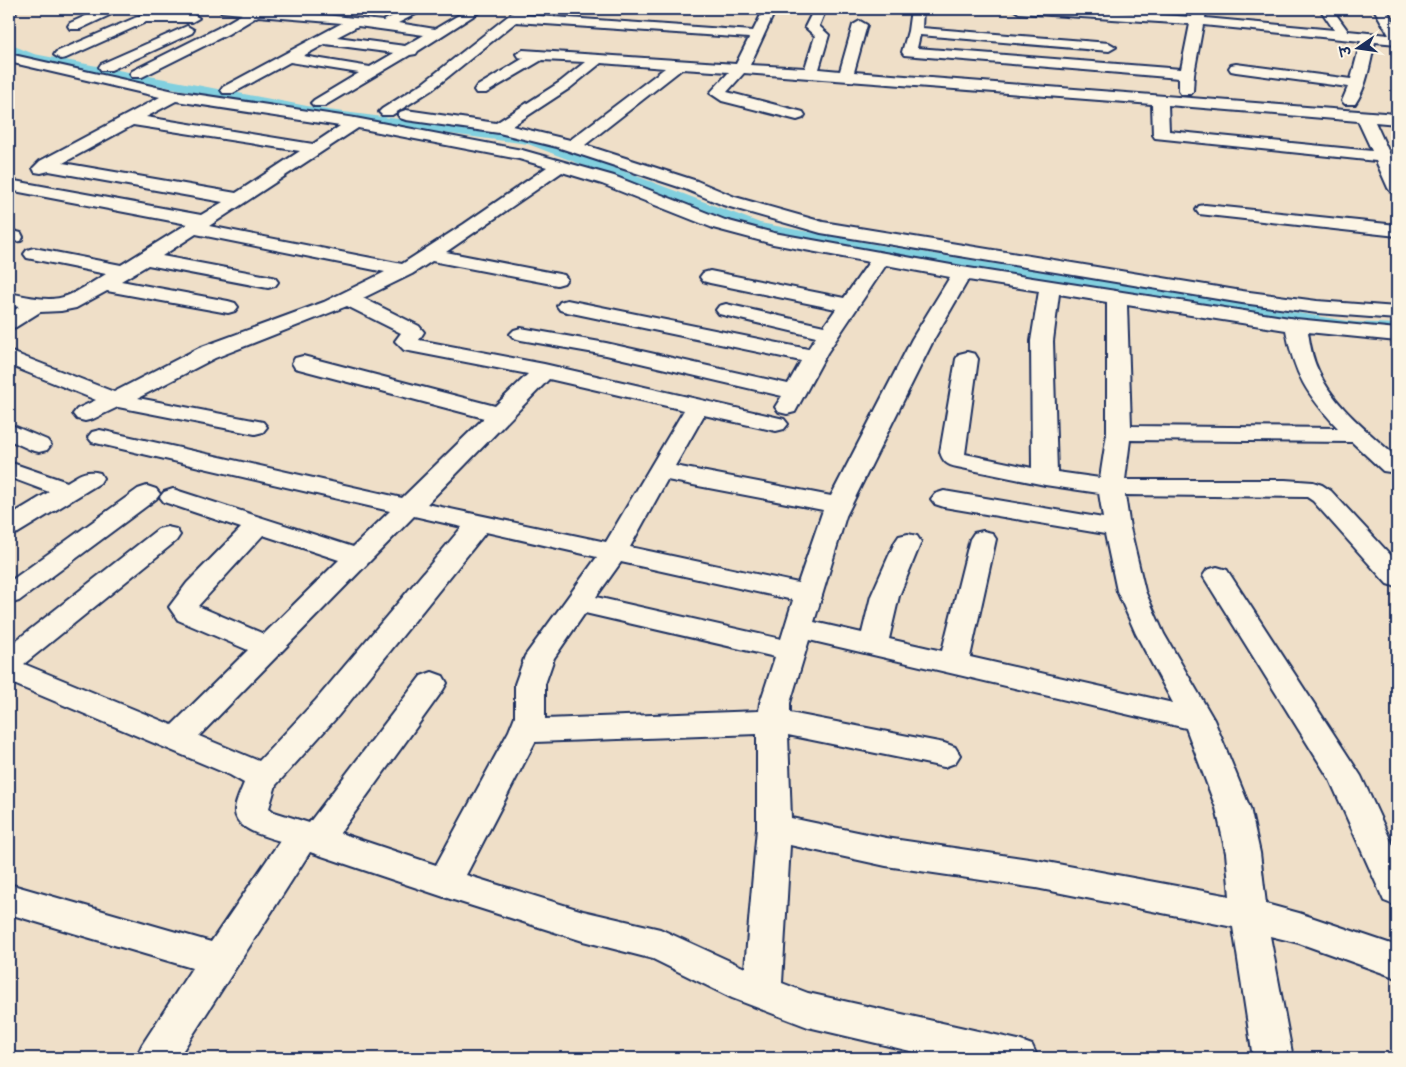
<svg xmlns="http://www.w3.org/2000/svg" width="1406" height="1067" font-family="'Gochi Hand','Playpen Sans Deva',sans-serif">
  <rect width="100%" height="100%" fill="#efdfc8"/>
  <filter id="ink" filterUnits="userSpaceOnUse"><feTurbulence type="fractalNoise" baseFrequency=".02" numOctaves="2"/><feDisplacementMap in="SourceGraphic" scale="10" xChannelSelector="R" yChannelSelector="G"/><feConvolveMatrix kernelMatrix="1 2 1 2 8 2 1 2 1" color-interpolation-filters="sRGB"/></filter>
  <g filter="url(#ink)">
    <g fill="none" stroke-linecap="round" stroke-linejoin="round">
      <path fill="#82d0df" fill-rule="evenodd" d="M 9,44 L 34,54 L 328,110 L 531,136 L 760,223 L 885,246 L 1354,322 L 1397,324 L 1397,334 L 1354,332 L 885,256 L 756,232 L 528,144 L 328,118 L 31,61 L 9,52 Z"/>
      <g stroke="#1b2f5e" stroke-width="4">
        <g id="minor">
          <path d="M 9,9 L 17,9 L 16,12 L 9,13 Z"/>
          <path d="M 101,9 L 117,9 L 116,12 L 80,29 L 70,29 L 68,26 L 70,23 Z"/>
          <path d="M 220,9 L 267,9 L 383,21 L 406,9 L 421,9 L 420,12 L 398,23 L 435,29 L 469,9 L 484,9 L 418,51 L 416,54 L 410,55 L 324,106 L 314,106 L 311,103 L 314,100 L 359,73 L 290,62 L 233,93 L 223,93 L 221,90 L 223,87 L 342,23 L 258,16 L 228,34 L 142,77 L 132,77 L 130,74 L 132,71 L 218,28 L 242,14 L 221,12 ZM 358,26 L 424,35 L 405,46 L 337,37 ZM 325,44 L 394,53 L 370,67 L 303,56 Z"/>
          <path d="M 517,9 L 531,9 L 525,15 L 753,31 L 764,9 L 776,9 L 750,65 L 805,68 L 815,36 L 805,27 L 814,9 L 826,9 L 819,26 L 829,35 L 819,69 L 840,71 L 853,25 L 860,21 L 867,25 L 854,72 L 1397,114 L 1397,124 L 1375,122 L 1397,170 L 1397,193 L 1391,192 L 1388,188 L 1376,161 L 1155,138 L 1153,135 L 1152,104 L 744,73 L 727,92 L 803,112 L 805,115 L 803,118 L 797,120 L 722,101 L 710,93 L 729,72 L 682,69 L 585,145 L 697,181 L 735,197 L 823,222 L 1242,291 L 1317,301 L 1397,307 L 1397,319 L 1317,313 L 1242,303 L 821,233 L 723,205 L 685,189 L 557,147 L 499,133 L 406,120 L 400,118 L 398,115 L 400,112 L 406,110 L 496,123 L 560,82 L 585,62 L 542,60 L 486,93 L 476,93 L 474,90 L 476,87 L 524,58 L 518,57 L 516,54 L 523,50 L 736,64 L 749,38 L 516,22 L 433,89 L 392,115 L 382,115 L 379,112 L 382,109 L 423,83 ZM 601,63 L 665,68 L 570,140 L 512,126 L 570,88 ZM 1168,105 L 1358,121 L 1372,151 L 1169,131 Z"/>
          <path d="M 911,9 L 923,9 L 922,28 L 1109,43 L 1116,47 L 1109,51 L 920,35 L 917,48 L 1181,69 L 1190,24 L 1019,13 L 1013,9 L 1074,9 L 1192,17 L 1194,9 L 1206,9 L 1205,18 L 1334,30 L 1320,9 L 1332,9 L 1348,31 L 1389,35 L 1374,9 L 1386,9 L 1397,26 L 1397,44 L 1375,42 C 1370,62 1367,87 1355,104 L 1345,104 L 1342,101 L 1348,87 L 1236,72 L 1231,71 L 1229,68 L 1231,65 L 1236,64 L 1351,79 L 1361,41 L 1203,25 L 1194,74 L 1193,91 L 1191,94 L 1181,94 L 1179,91 L 1179,78 L 904,55 L 902,52 L 908,31 Z"/>
          <path d="M 144,14 L 192,14 L 199,18 L 192,22 L 146,22 L 66,58 L 61,59 L 54,55 L 56,52 Z"/>
          <path d="M 187,26 L 194,30 L 192,33 L 111,70 L 101,70 L 99,67 L 101,64 Z"/>
          <path d="M 9,54 L 174,91 L 355,118 L 522,150 L 614,176 L 725,220 L 774,233 L 962,267 L 1296,319 L 1397,329 L 1397,341 L 1308,332 C 1310,345 1312,358 1318,370 C 1333,406 1369,432 1397,458 L 1397,473 L 1383,471 L 1352,442 L 1130,440 L 1125,480 L 1285,480 L 1313,482 L 1322,485 L 1331,491 L 1397,562 L 1397,587 L 1387,584 L 1313,501 L 1307,497 L 1125,495 L 1130,528 L 1145,591 L 1164,634 L 1214,720 L 1250,808 L 1260,853 L 1266,904 L 1299,913 L 1397,946 L 1397,978 L 1299,943 L 1270,936 L 1293,1058 L 1253,1058 L 1233,927 L 1036,888 L 886,866 L 790,845 L 782,983 L 808,993 L 1018,1040 L 1032,1045 L 1038,1058 L 940,1058 L 808,1027 L 732,998 L 653,959 L 583,941 L 444,897 L 310,852 L 178,1058 L 136,1058 L 142,1045 L 192,968 L 9,914 L 9,884 L 211,942 L 280,841 C 266,836 233,830 235,809 C 236,800 241,791 244,783 L 230,775 L 9,682 L 9,646 L 158,529 L 167,527 L 176,529 L 180,535 L 176,541 L 24,664 L 172,725 L 248,650 L 178,620 L 169,607 L 187,583 L 241,528 L 164,502 L 160,497 L 164,492 L 173,489 L 182,492 L 353,547 L 390,511 L 100,444 L 92,442 L 88,437 L 92,432 L 100,430 L 402,498 L 484,418 L 295,368 L 292,363 L 295,358 L 303,356 L 495,406 L 528,374 L 404,350 L 395,341 L 401,333 L 347,306 L 215,358 L 138,398 L 263,422 L 267,427 L 263,432 L 255,434 L 118,407 L 93,419 L 85,421 L 77,419 L 73,414 L 77,409 L 96,400 L 9,365 L 9,351 L 114,392 L 199,348 L 324,302 L 385,272 L 196,234 L 162,256 L 268,276 L 275,278 L 278,282 L 275,286 L 268,288 L 148,265 L 121,281 L 228,301 L 235,303 L 238,307 L 235,311 L 228,313 L 107,291 L 76,308 L 61,311 L 40,312 L 16,327 L 9,329 L 9,314 L 19,307 L 9,305 L 9,293 C 61,304 62,301 106,274 L 27,258 L 24,254 L 27,250 L 34,248 L 121,265 L 187,224 L 9,190 L 9,180 L 201,215 L 223,202 L 49,171 L 41,173 L 35,172 L 33,168 L 40,161 L 160,97 L 9,62 ZM 176,101 L 340,126 L 313,144 L 146,117 ZM 133,125 L 300,151 L 236,193 L 63,163 ZM 358,128 L 519,159 L 547,167 L 464,224 L 402,264 L 209,226 ZM 562,172 L 602,184 L 713,228 L 773,244 L 869,262 L 844,298 L 710,271 L 703,273 L 700,277 L 703,281 L 710,283 L 836,309 L 824,326 L 726,304 L 719,306 L 716,310 L 719,314 L 816,337 L 808,349 L 567,300 L 560,302 L 557,306 L 560,310 L 567,312 L 801,361 L 788,384 L 606,343 L 521,328 L 514,330 L 510,334 L 514,338 L 521,340 L 606,355 L 782,396 L 775,407 L 779,412 L 787,414 L 795,412 L 827,353 L 886,265 L 950,277 L 912,339 L 831,496 L 675,466 L 704,415 L 776,431 L 784,429 L 788,424 L 784,419 L 544,364 L 419,340 L 424,332 L 419,326 L 363,298 L 412,274 L 432,261 L 557,285 L 564,283 L 567,279 L 564,275 L 446,252 ZM 968,280 L 1039,291 L 1031,341 L 1032,468 L 965,454 L 978,359 L 975,354 L 967,352 L 959,354 L 956,359 L 940,452 C 943,462 947,465 957,467 L 1045,485 L 1099,493 L 1103,518 L 944,491 L 935,494 L 931,499 L 935,504 L 944,507 L 1105,534 L 1117,591 L 1136,634 L 1173,703 L 970,657 L 996,539 L 992,533 L 983,531 L 974,533 L 970,539 L 942,651 L 889,639 L 899,596 L 921,542 L 917,536 L 908,534 L 899,536 L 895,542 L 871,596 L 862,633 L 814,622 L 846,516 L 934,339 ZM 1059,294 L 1107,302 L 1107,433 L 1100,478 L 1057,472 L 1053,341 ZM 1127,305 L 1286,330 C 1294,374 1307,395 1338,428 L 1131,426 ZM 549,379 L 684,410 L 606,542 L 427,504 ZM 667,480 L 823,510 L 798,583 L 630,547 ZM 414,516 L 462,527 L 316,700 L 259,761 L 199,736 ZM 486,532 L 597,557 L 525,656 L 515,684 L 515,716 L 509,731 L 436,865 L 340,833 L 443,690 L 447,683 L 443,676 L 432,672 L 421,676 L 309,823 L 274,812 L 269,808 L 276,785 L 338,716 ZM 263,535 L 339,560 L 264,634 L 198,606 ZM 621,562 L 793,600 L 781,639 L 596,597 ZM 585,613 L 775,657 L 760,703 L 759,711 L 545,719 L 545,684 L 554,658 ZM 809,640 L 1186,728 L 1216,808 L 1226,853 L 1230,896 L 1036,860 L 886,838 L 791,818 L 788,735 L 944,767 L 955,763 L 960,755 L 955,747 L 944,743 L 790,713 L 790,703 ZM 757,734 L 757,828 L 745,968 L 660,929 L 583,911 L 466,875 L 535,742 Z"/>
          <path d="M 1205,205 L 1397,225 L 1397,236 L 1199,214 L 1196,210 L 1199,206 Z"/>
          <path d="M 9,230 L 21,233 L 23,237 L 21,241 L 9,242 Z"/>
          <path d="M 9,424 L 47,440 L 51,445 L 47,450 L 39,452 L 31,450 L 9,440 Z"/>
          <path d="M 9,462 L 67,482 C 78,475 86,469 100,473 L 103,478 L 100,483 L 18,533 L 9,535 L 9,516 L 49,492 L 9,477 Z"/>
          <path d="M 147,486 L 156,489 L 160,494 L 156,499 L 19,601 L 9,604 L 9,582 L 138,489 Z"/>
          <path d="M 1217,567 L 1227,570 L 1361,776 L 1397,854 L 1397,906 L 1384,901 L 1330,780 L 1203,576 L 1207,570 Z"/>
        </g>
      </g>
      <use href="#minor" fill="#fcf5e5" fill-rule="evenodd"/>
    </g>
  </g>
  <rect width="1406" height="1067" fill="none" stroke="#fcf5e5" stroke-width="30"/>
  <rect x="15" y="15" width="1376" height="1037" fill="none" stroke="#1b2f5e" stroke-width="2" filter="url(#ink)"/>
  <g transform="translate(1358 48) rotate(257)" stroke="#fcf5e5" stroke-width="4" paint-order="stroke">
  <path d="M0-4L9 19L0 12L-9 19Z" fill="#1b2f5e"/>
  <text y="-8" font-size="14" font-weight="bold" text-anchor="middle" fill="#1b2f5e">उ</text>
  </g>
</svg>
